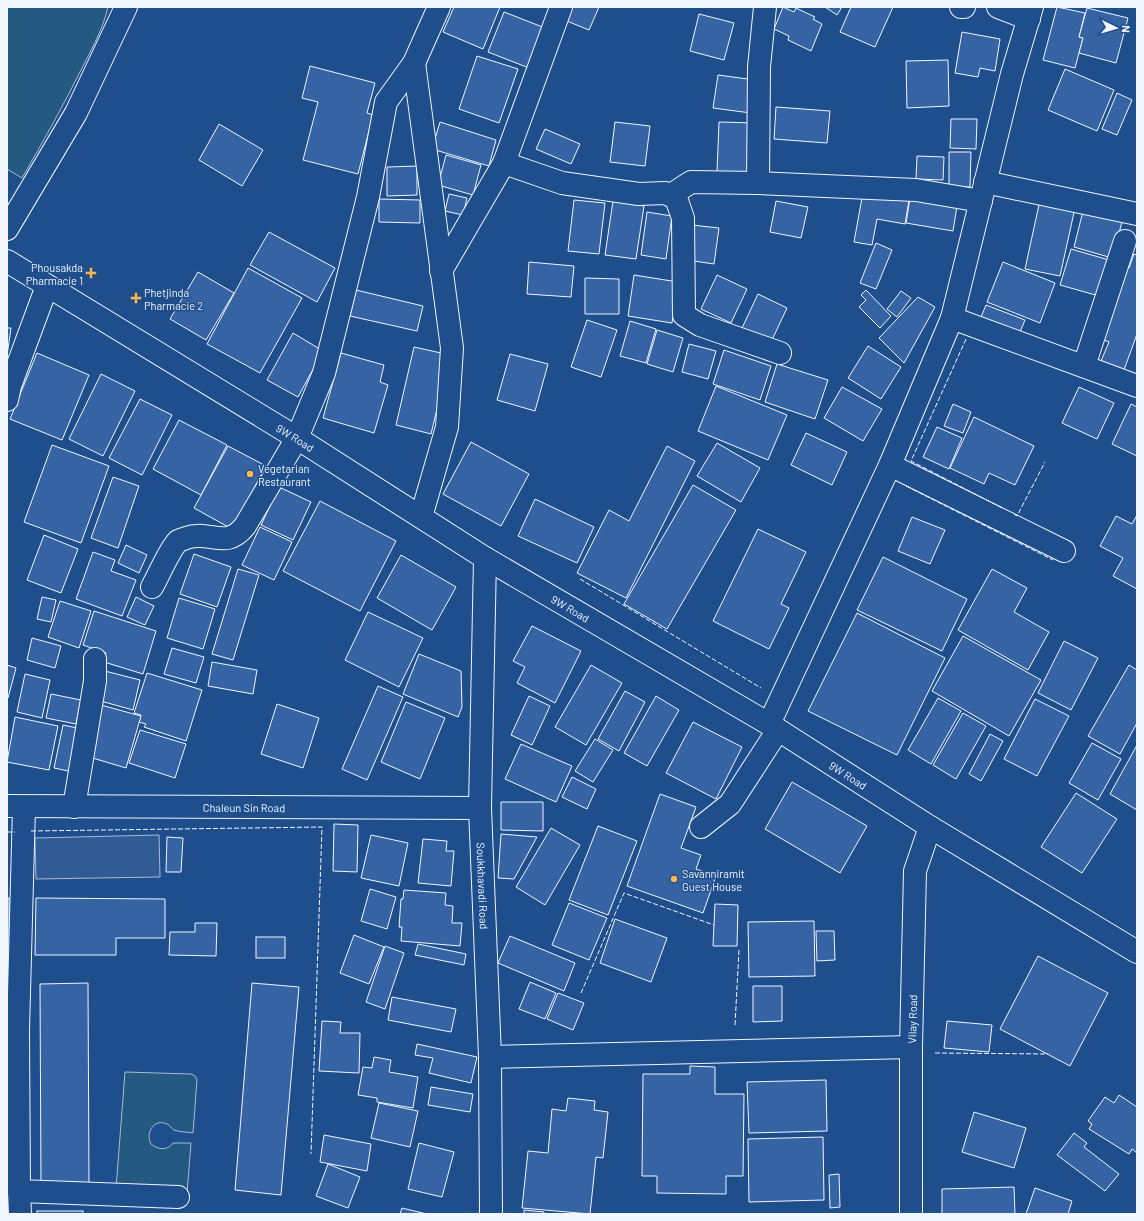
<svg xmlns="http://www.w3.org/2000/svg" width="1144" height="1221" font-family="Barlow,sans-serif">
  <rect width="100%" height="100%" fill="#1f4e8c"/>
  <g fill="#245a82" stroke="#a8bbd7">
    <path d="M 7,7 L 108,7 C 103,29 92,48 82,68 C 63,106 43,142 22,178 L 7,169 Z"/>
    <path d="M 125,1072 L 191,1074 L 195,1076 L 197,1080 L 193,1133 C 187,1132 179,1132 174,1130 C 172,1129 170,1125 167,1124 C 154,1118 145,1133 151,1144 C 159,1150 167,1151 173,1143 L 191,1143 L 187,1194 L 116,1188 Z"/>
  </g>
  <path fill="#305b95" stroke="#a8bbd7" d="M 159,835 L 160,877 L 36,879 L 35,838 Z"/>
  <g fill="#3563a3" stroke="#f2f6ff">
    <path d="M 454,7 L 500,7 L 483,49 L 443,32 Z"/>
    <path d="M 568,7 L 599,7 L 589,30 L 562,19 Z"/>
    <path d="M 783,7 L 794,12 L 796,8 L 815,17 L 813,19 L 822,24 L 811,51 L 788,40 L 789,36 L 774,29 Z"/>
    <path d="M 825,7 L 842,7 L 837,15 Z"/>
    <path d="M 851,7 L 893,7 L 875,47 L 840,32 Z"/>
    <path d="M 1057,7 L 1085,13 L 1079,37 L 1083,38 L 1075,68 L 1043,60 Z"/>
    <path d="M 1087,8 L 1128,18 L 1116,63 L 1079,53 L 1083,38 L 1079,37 Z"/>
    <path d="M 504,12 L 545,28 L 529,68 L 488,52 Z"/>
    <path d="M 699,14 L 734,23 L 724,60 L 690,51 Z"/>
    <path d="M 962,32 L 1000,39 L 995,71 L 980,68 L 978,77 L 955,73 Z"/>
    <path d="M 477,56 L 518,69 L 499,123 L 459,109 Z"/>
    <path d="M 948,60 L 949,106 L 907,108 L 906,61 Z"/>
    <path d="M 310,66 L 375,83 L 367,113 L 373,115 L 358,174 L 303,160 L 318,102 L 302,98 Z"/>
    <path d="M 1065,69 L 1114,90 L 1097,131 L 1048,110 Z"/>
    <path d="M 718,75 L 755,80 L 751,113 L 713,108 Z"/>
    <path d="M 1117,93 L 1132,100 L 1117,135 L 1102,129 Z"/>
    <path d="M 776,107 L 830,111 L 827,143 L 774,139 Z"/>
    <path d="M 951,119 L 977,119 L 976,149 L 950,148 Z"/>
    <path d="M 440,122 L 496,140 L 489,166 L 432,149 Z"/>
    <path d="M 615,122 L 650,126 L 645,166 L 610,162 Z"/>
    <path d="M 719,122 L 756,123 L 753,173 L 717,172 Z"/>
    <path d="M 219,124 L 263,150 L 242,186 L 199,160 Z"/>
    <path d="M 545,129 L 580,144 L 571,164 L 536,149 Z"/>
    <path d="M 949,152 L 971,152 L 970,187 L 949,187 Z"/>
    <path d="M 446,155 L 481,165 L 473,195 L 438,185 Z"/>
    <path d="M 917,156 L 944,157 L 943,180 L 916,179 Z"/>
    <path d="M 417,166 L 417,195 L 387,196 L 387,167 Z"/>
    <path d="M 863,192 L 909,200 L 905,224 L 877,219 L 872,245 L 854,242 Z"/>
    <path d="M 449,194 L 467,198 L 463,215 L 445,211 Z"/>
    <path d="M 910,198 L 957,206 L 953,231 L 906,223 Z"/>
    <path d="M 379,199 L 420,200 L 420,223 L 379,222 Z"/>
    <path d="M 574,200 L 605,203 L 599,254 L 568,251 Z"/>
    <path d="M 1040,200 L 1075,208 L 1060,276 L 1025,269 Z"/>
    <path d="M 613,201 L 644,206 L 636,259 L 605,255 Z"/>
    <path d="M 776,201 L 808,207 L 801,238 L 770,232 Z"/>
    <path d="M 1083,211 L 1122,222 L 1112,258 L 1074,247 Z"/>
    <path d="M 647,212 L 672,216 L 666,259 L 641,255 Z"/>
    <path d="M 692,225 L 719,228 L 714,264 L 687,260 Z"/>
    <path d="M 269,232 L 335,268 L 317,302 L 250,265 Z"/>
    <path d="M 876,243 L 892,250 L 876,289 L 860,283 Z"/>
    <path d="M 1071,249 L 1109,260 L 1099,296 L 1060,285 Z"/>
    <path d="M 1134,254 L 1137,255 L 1137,334 L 1124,370 L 1101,361 L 1109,342 L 1099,338 L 1123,266 L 1129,268 Z"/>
    <path d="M 529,262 L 574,266 L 571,297 L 527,294 Z"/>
    <path d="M 1003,262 L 1055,283 L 1040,323 L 987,302 Z"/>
    <path d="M 248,268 L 302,298 L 260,373 L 207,344 Z"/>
    <path d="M 198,272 L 234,293 L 206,340 L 170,319 Z"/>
    <path d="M 634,275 L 678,282 L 672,323 L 628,316 Z"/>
    <path d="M 717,275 L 747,289 L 731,323 L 701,309 Z"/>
    <path d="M 585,278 L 619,279 L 619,314 L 585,314 Z"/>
    <path d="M 356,290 L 423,306 L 417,331 L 350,316 Z"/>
    <path d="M 866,290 L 891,316 L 880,328 L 859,307 L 866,300 L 861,295 Z"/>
    <path d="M 901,291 L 911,298 L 897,317 L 887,309 Z"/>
    <path d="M 758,294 L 787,308 L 771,342 L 742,328 Z"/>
    <path d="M 918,297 L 935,307 L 904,363 L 879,338 Z"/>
    <path d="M 986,305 L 1025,320 L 1020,332 L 981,317 Z"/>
    <path d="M 587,320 L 617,330 L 601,377 L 571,367 Z"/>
    <path d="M 630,321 L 656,329 L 646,363 L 620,356 Z"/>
    <path d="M 7,328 L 11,328 L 7,356 Z"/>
    <path d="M 657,330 L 683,338 L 673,372 L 647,364 Z"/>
    <path d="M 293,333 L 323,351 L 298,397 L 267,380 Z"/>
    <path d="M 689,344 L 716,351 L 708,379 L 682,372 Z"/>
    <path d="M 868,346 L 901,367 L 881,399 L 848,378 Z"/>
    <path d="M 414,347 L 450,355 L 431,434 L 396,425 Z"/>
    <path d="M 724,350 L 771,366 L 760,400 L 713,384 Z"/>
    <path d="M 37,353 L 89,375 L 62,440 L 10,419 Z"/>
    <path d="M 341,353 L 384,365 L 380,382 L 388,385 L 374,433 L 323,418 Z"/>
    <path d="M 510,354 L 548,364 L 535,411 L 497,400 Z"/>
    <path d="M 777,364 L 828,380 L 815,419 L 765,402 Z"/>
    <path d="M 101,374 L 135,391 L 103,456 L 69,439 Z"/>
    <path d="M 716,386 L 787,415 L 768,460 L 698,431 Z"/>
    <path d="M 842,387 L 882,409 L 863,441 L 824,418 Z"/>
    <path d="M 1079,387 L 1114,403 L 1097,439 L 1062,423 Z"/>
    <path d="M 140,399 L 172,415 L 142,475 L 109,458 Z"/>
    <path d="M 953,404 L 971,412 L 963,433 L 944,426 Z"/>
    <path d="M 1131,404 L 1137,407 L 1137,456 L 1112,444 Z"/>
    <path d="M 974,417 L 1034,446 L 1015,485 L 989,473 L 984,484 L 950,468 Z"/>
    <path d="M 179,420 L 227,445 L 201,495 L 153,469 Z"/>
    <path d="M 937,427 L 962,438 L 949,469 L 923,457 Z"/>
    <path d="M 806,433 L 847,452 L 832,485 L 791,465 Z"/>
    <path d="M 471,442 L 529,474 L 501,526 L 443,494 Z"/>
    <path d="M 717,443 L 760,468 L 741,502 L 697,476 Z"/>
    <path d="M 52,445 L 109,466 L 81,543 L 24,522 Z"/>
    <path d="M 228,446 L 266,466 L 232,529 L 194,508 Z"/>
    <path d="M 667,446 L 695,461 L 626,598 L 577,573 L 609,510 L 629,521 Z"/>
    <path d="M 113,477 L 139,486 L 118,548 L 91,538 Z"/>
    <path d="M 693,485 L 736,510 L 667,629 L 624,604 Z"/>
    <path d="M 279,487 L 311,502 L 293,540 L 261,525 Z"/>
    <path d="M 535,499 L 594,527 L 577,563 L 518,536 Z"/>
    <path d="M 320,501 L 396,541 L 360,611 L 283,571 Z"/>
    <path d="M 1137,515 L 1137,589 L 1113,576 L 1123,558 L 1100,546 L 1116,516 L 1132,524 Z"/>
    <path d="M 912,517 L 945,530 L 930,564 L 898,551 Z"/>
    <path d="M 260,527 L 292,542 L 274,580 L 242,565 Z"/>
    <path d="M 758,529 L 806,552 L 781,604 L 789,608 L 769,649 L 713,621 Z"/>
    <path d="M 44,535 L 78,549 L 61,593 L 27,580 Z"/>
    <path d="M 126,545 L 147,555 L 139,573 L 118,563 Z"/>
    <path d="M 93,552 L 115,560 L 111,571 L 136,580 L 122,616 L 76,599 Z"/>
    <path d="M 194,554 L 231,567 L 217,607 L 180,594 Z"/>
    <path d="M 401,555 L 456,587 L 432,630 L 377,598 Z"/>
    <path d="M 883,557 L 967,599 L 942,651 L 857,610 Z"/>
    <path d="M 238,569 L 259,575 L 233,660 L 212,654 Z"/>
    <path d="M 992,569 L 1027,588 L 1014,612 L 1049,632 L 1028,670 L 958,630 Z"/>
    <path d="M 42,597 L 56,600 L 51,622 L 37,619 Z"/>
    <path d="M 136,597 L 154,606 L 145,625 L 127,617 Z"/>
    <path d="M 179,598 L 215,609 L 203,649 L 167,638 Z"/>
    <path d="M 60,601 L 91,611 L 79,648 L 48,637 Z"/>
    <path d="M 94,611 L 156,631 L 143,674 L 104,662 L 106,653 L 83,645 Z"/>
    <path d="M 368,612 L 423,638 L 399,687 L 345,660 Z"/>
    <path d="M 857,613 L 945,658 L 897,755 L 808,711 Z"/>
    <path d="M 532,626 L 581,651 L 555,703 L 517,683 L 525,667 L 513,661 Z"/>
    <path d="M 963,636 L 1041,680 L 1009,736 L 932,691 Z"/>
    <path d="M 32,638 L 61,646 L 55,668 L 27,660 Z"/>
    <path d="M 1064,641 L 1098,658 L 1071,710 L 1038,693 Z"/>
    <path d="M 172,648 L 204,657 L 196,683 L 164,674 Z"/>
    <path d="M 419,654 L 461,671 L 462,707 L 458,717 L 403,694 Z"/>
    <path d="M 212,662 L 257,670 L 253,694 L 208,686 Z"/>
    <path d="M 7,665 L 16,668 L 8,698 L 7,698 Z"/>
    <path d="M 591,665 L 622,683 L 586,745 L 555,727 Z"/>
    <path d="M 1129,665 L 1137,670 L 1137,723 L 1120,754 L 1088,736 Z"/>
    <path d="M 105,671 L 140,680 L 133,710 L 97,700 Z"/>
    <path d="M 147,673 L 202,690 L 186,741 L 144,727 L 146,724 L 139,722 L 141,715 L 134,713 Z"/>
    <path d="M 25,674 L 50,680 L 42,718 L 17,712 Z"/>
    <path d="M 378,686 L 403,697 L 367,780 L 342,769 Z"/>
    <path d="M 625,691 L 645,702 L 619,751 L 598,739 Z"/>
    <path d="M 51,694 L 81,700 L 76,724 L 46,718 Z"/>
    <path d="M 529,696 L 550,706 L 532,745 L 511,735 Z"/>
    <path d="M 656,696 L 679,710 L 647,766 L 624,753 Z"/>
    <path d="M 938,698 L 961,711 L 931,764 L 908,750 Z"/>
    <path d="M 1035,699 L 1069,716 L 1037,776 L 1004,759 Z"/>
    <path d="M 406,702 L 445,718 L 420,779 L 381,762 Z"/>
    <path d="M 277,704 L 319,718 L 303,768 L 261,754 Z"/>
    <path d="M 101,705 L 141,716 L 126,768 L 86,756 Z"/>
    <path d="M 963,713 L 986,726 L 956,779 L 933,765 Z"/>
    <path d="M 15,717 L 58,726 L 49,770 L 7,762 Z"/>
    <path d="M 693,722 L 742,747 L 716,799 L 666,773 Z"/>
    <path d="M 63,725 L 82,729 L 73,772 L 54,768 Z"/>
    <path d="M 140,730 L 186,744 L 175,778 L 129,763 Z"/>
    <path d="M 990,734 L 1003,741 L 981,781 L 969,774 Z"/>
    <path d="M 595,739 L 613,750 L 593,782 L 575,771 Z"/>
    <path d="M 1092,743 L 1121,759 L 1098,800 L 1069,783 Z"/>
    <path d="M 521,744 L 572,766 L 556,802 L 505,779 Z"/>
    <path d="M 1137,745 L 1137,810 L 1110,794 Z"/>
    <path d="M 572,777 L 596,789 L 587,809 L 562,797 Z"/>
    <path d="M 792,782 L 867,826 L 840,873 L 765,829 Z"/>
    <path d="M 1076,793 L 1117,819 L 1082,873 L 1041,847 Z"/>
    <path d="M 660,794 L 696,807 L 681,848 L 701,855 L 696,869 L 716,876 L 703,913 L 627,886 Z"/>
    <path d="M 501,802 L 543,802 L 543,831 L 501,830 Z"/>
    <path d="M 334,824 L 358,825 L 357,872 L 333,871 Z"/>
    <path d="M 598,826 L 637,841 L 608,915 L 569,900 Z"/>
    <path d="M 551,828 L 580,845 L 545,905 L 516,887 Z"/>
    <path d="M 501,834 L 537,837 L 514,879 L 498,878 Z"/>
    <path d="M 371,835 L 408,843 L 399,886 L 361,878 Z"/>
    <path d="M 167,837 L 183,838 L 181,872 L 166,872 Z"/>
    <path d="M 423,839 L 447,841 L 446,851 L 454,851 L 451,886 L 418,883 Z"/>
    <path d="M 370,889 L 396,897 L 387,929 L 361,921 Z"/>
    <path d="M 404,890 L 446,893 L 445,905 L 453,906 L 452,923 L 462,923 L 460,946 L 401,941 L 402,927 L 399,927 L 401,899 L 403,899 Z"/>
    <rect x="7" y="898" width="2" height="96"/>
    <path d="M 36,898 L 165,899 L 165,938 L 116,938 L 116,955 L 35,955 Z"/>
    <path d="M 569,903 L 607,918 L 589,960 L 552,945 Z"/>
    <path d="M 715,904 L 738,905 L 737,946 L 713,946 Z"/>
    <path d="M 615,919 L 667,938 L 651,982 L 600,963 Z"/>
    <path d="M 814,921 L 815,976 L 749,977 L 748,922 Z"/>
    <path d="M 195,923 L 217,923 L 216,956 L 169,955 L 170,932 L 195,932 Z"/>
    <path d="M 816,931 L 834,931 L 835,960 L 817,961 Z"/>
    <path d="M 354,935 L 384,947 L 369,984 L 340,973 Z"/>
    <path d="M 510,936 L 575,963 L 564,991 L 498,963 Z"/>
    <rect x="256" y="937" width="29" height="21"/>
    <path d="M 418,944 L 466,954 L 464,965 L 415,955 Z"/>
    <path d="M 385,946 L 404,953 L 385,1009 L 366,1002 Z"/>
    <path d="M 1038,956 L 1108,993 L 1070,1066 L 1000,1029 Z"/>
    <path d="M 530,982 L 556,993 L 545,1019 L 519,1009 Z"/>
    <path d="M 88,983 L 89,1186 L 41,1186 L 40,984 Z"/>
    <path d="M 252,983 L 299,987 L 281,1195 L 235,1190 Z"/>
    <path d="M 753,986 L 782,986 L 782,1021 L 753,1022 Z"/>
    <path d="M 558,993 L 584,1003 L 573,1030 L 547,1019 Z"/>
    <path d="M 392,997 L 456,1009 L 451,1032 L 388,1020 Z"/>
    <path d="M 322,1021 L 341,1022 L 340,1033 L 360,1033 L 359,1073 L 319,1071 Z"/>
    <path d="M 947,1021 L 992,1025 L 989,1052 L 944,1048 Z"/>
    <path d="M 417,1044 L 477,1057 L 471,1083 L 429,1073 L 433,1058 L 415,1055 Z"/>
    <path d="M 374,1057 L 391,1060 L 389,1072 L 418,1077 L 413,1108 L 377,1102 L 377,1098 L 358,1095 L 363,1067 L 372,1068 Z"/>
    <path d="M 690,1066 L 715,1067 L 715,1094 L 744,1094 L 743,1176 L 726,1176 L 726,1194 L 657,1193 L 657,1176 L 642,1176 L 643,1074 L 690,1074 Z"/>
    <path d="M 826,1080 L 827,1131 L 749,1133 L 747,1082 Z"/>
    <path d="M 431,1087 L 473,1094 L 470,1112 L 428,1105 Z"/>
    <path d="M 1119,1095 L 1137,1107 L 1137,1153 L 1132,1149 L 1129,1154 L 1089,1129 L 1092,1124 L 1088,1121 L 1105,1097 L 1114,1103 Z"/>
    <path d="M 568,1098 L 595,1101 L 594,1110 L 608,1112 L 603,1158 L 596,1157 L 590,1214 L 522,1208 L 528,1151 L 548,1153 L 552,1109 L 566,1111 Z"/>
    <path d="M 379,1103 L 418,1111 L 410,1147 L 371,1138 Z"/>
    <path d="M 974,1112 L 1026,1128 L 1014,1168 L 962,1152 Z"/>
    <path d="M 1074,1133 L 1087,1143 L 1084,1147 L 1119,1174 L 1105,1191 L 1057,1155 Z"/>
    <path d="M 324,1135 L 371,1144 L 367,1171 L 320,1162 Z"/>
    <path d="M 823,1137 L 824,1200 L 749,1202 L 748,1139 Z"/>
    <path d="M 419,1143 L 454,1152 L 442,1197 L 408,1189 Z"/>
    <path d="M 328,1164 L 360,1177 L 348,1208 L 316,1196 Z"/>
    <path d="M 839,1174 L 840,1207 L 830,1208 L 829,1175 Z"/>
    <path d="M 1014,1187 L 1015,1214 L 942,1214 L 942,1189 Z"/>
    <path d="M 1035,1188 L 1072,1201 L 1068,1214 L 1026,1214 Z"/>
    <path d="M 402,1208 L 427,1214 L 400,1214 Z"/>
    <path d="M 524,1210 L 544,1212 L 544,1214 L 524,1214 Z"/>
    <rect x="37" y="1211" width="46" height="3"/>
  </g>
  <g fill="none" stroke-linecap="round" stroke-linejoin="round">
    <g stroke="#f2f6ff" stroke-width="24">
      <g id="minor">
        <path d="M 961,7 L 964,7"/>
        <path d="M 998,7 L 1029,19"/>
        <path d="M 414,63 L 452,348 L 447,427 L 421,517"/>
        <path d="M 504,163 L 561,7"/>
        <path d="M 985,182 L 1137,214"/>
        <path d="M 758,183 L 759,67 L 765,7"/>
        <path d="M 671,195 L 691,182 L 758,183 L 916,190 L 981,201"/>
        <path d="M 7,229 L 76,113 L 126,7"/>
        <path d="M 441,271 L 504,163 L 562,183 L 639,194 L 665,193 L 676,198 L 683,218 L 684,315 L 700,325 L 780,353"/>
        <path d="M 952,318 L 1137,386"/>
        <path d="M 1084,366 L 1125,241"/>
        <path d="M 7,400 L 10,386 L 47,286"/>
        <path d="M 890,465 L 1064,551"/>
        <path id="s1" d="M 485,558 L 480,808 L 490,1057 L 491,1214"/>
        <path d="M 152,587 C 159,575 169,550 178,541 C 180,540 184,539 186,538 C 210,529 225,551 245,526 L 297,438 L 324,373 L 368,197 L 386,102 L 414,63 L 439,7"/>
        <path d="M 769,724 L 890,465 L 952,318 L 1012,74 L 1032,7"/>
        <path id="s2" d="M 7,806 L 480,808"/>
        <path d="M 24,807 L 18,1030 L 19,1191 L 178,1197"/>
        <path d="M 74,807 L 95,681 L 95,659"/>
        <path d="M 701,827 L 730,804 L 778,730"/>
        <path d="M 490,1057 L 911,1047"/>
        <path d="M 19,1191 L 20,1214"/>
        <path id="s3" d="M 911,1214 L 911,1047 L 915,871 L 930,827"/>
      </g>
    </g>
    <g stroke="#f2f6ff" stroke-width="24">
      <g id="major">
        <path id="s4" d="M 7,261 L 297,438 L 485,558 L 769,724 L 930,827 L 1137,952"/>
      </g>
    </g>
    <use href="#minor" stroke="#1f4e8c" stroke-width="22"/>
    <use href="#major" stroke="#1f4e8c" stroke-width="22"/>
    <g stroke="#f2f6ff" stroke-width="1" stroke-dasharray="5 2" stroke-linecap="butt">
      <path d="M 966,339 L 911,461 L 1002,508"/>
      <path d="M 906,486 L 1053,560"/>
      <path d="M 1014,514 L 1017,516 L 1045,462"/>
      <path d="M 580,579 L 761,688"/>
      <path d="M 31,831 L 322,827 L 311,1154"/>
      <path d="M 7,832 L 15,832"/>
      <path d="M 581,993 L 624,893 L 714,925"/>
      <path d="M 735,1025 L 739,950"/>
      <path d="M 935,1053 L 1048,1054"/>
    </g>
  </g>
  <g fill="#ffb74d" stroke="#1f4e8c" stroke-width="1.5">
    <path d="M89 267h4v4h4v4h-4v4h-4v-4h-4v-4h4z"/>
    <path d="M134 292h4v4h4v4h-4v4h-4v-4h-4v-4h4z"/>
    <circle cx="250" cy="474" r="4"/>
    <circle cx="674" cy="879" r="4"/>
  </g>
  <g text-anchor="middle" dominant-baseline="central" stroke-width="3" stroke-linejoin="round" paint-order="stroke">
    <g font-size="11" fill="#f2f6ff" stroke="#1f4e8c" text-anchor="start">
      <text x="83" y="267" text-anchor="end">Phousakda<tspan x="83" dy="13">Pharmacie 1</tspan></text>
      <text x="144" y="292">Phetjinda<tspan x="144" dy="13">Pharmacie 2</tspan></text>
      <text x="258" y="468">Vegetarian<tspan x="258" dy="13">Restaurant</tspan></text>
      <text x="682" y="873">Savanniramit<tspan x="682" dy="13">Guest House</tspan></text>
    </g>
    <g font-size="11" fill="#f2f6ff" stroke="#1f4e8c">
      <text stroke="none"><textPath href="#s4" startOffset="338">9W Road</textPath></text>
      <text stroke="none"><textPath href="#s4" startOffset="662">9W Road</textPath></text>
      <text stroke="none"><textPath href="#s4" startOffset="986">9W Road</textPath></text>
      <text stroke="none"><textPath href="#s2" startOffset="237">Chaleun Sin Road</textPath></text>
      <text stroke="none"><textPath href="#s1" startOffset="328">Soukkhavadi Road</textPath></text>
      <text stroke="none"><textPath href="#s3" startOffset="195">Vilay Road</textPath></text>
    </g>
  </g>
  <rect width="1144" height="1221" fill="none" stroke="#f2f6ff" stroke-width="16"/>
  <g transform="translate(1116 28) rotate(95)" stroke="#1f4e8c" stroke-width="3" paint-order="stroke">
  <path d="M0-3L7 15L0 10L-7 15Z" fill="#f2f6ff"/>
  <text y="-6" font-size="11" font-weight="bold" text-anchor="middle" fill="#f2f6ff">N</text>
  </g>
</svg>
